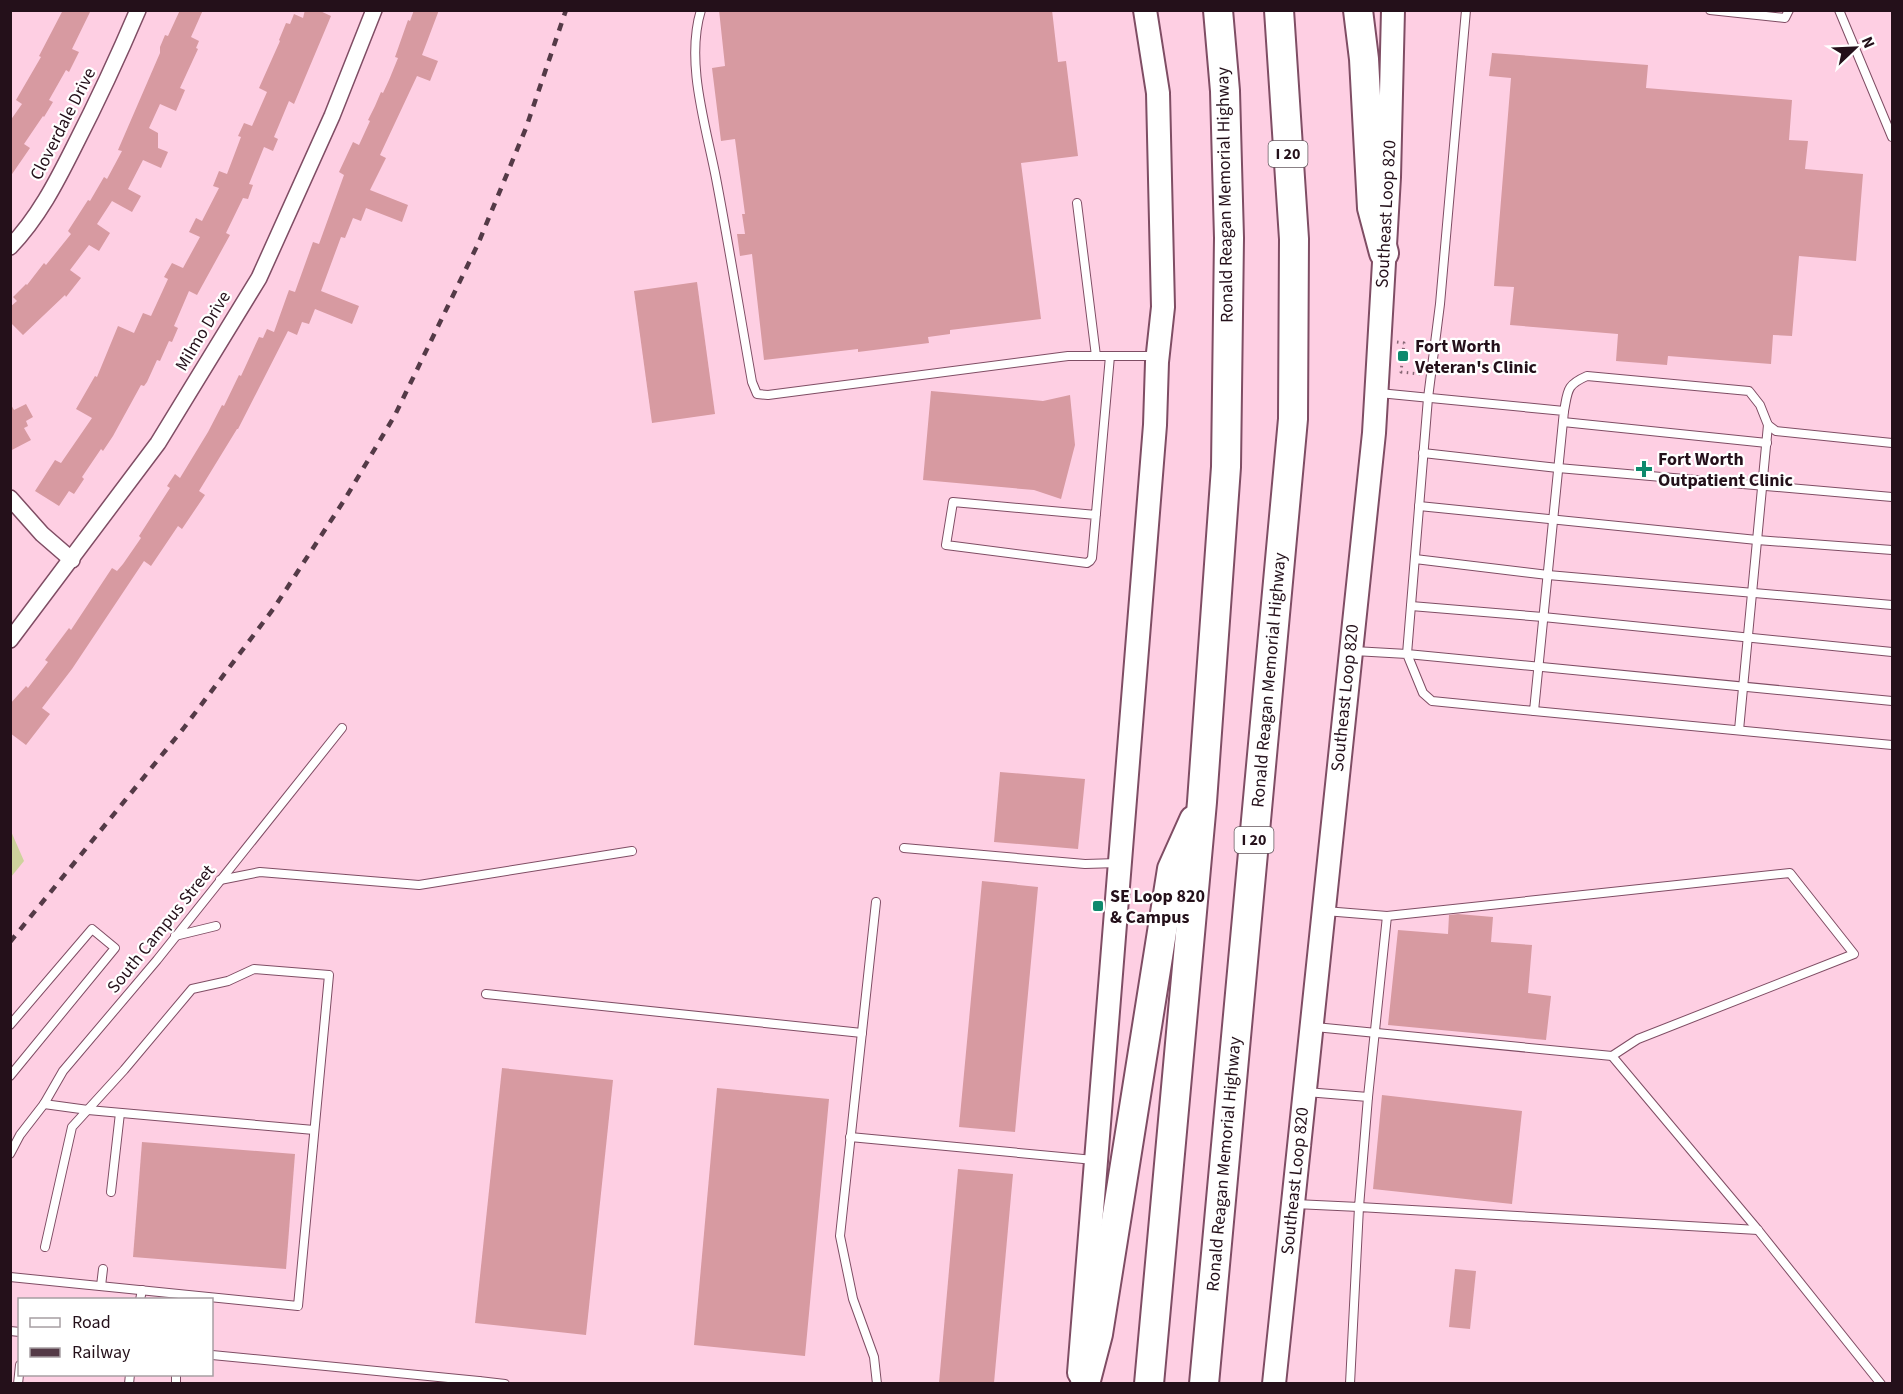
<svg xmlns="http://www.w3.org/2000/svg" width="1903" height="1394" font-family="'Source Sans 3',sans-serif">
  <rect width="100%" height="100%" fill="#fecfe3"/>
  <path fill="#ced29c" d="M 10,829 L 24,861 L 11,877 L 10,877 Z"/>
  <g fill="#d79aa1">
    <path d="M 63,10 L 91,10 L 72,49 L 79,52 L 69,72 L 66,70 L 49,100 L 53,102 L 44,117 L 43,116 L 24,144 L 30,148 L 10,177 L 10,121 L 22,104 L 16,100 L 41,57 L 39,56 Z"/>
    <path d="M 180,10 L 203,10 L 191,37 L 199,41 L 196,48 L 198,49 L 180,88 L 185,90 L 176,111 L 160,104 L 149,128 L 158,133 L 158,148 L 168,152 L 161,168 L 143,160 L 128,189 L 141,196 L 132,212 L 112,201 L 97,224 L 110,233 L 99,251 L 89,245 L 70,270 L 81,278 L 66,297 L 65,295 L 23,335 L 10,322 L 10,307 L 17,301 L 13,297 L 26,284 L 27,285 L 44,263 L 46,265 L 71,234 L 68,231 L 88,200 L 90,201 L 104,177 L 107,179 L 122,151 L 118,150 L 160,53 L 160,47 L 165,35 L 168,36 Z"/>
    <path d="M 305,10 L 318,10 L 331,16 L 294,104 L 289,101 L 274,137 L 278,139 L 273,151 L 264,147 L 249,184 L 253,185 L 248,199 L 243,198 L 226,233 L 230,235 L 197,295 L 189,291 L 174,326 L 178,328 L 172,342 L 169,341 L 160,361 L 157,360 L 147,382 L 144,386 L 141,385 L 113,436 L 103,451 L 101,449 L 82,477 L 84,479 L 74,494 L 69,491 L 59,506 L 35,491 L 55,460 L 61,463 L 92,418 L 76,409 L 95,376 L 97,377 L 118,326 L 134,333 L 143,313 L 151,316 L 168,279 L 164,277 L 172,263 L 183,268 L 200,237 L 189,232 L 196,218 L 202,221 L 219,188 L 213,186 L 219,171 L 227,174 L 241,137 L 238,136 L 244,123 L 252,126 L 267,92 L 259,88 L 280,41 L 279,40 L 286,23 L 290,24 L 294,14 L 303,18 Z"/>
    <path d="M 414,10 L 439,10 L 422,55 L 438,61 L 430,81 L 417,76 L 380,155 L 386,158 L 370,190 L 408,205 L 402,222 L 366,208 L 361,221 L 353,218 L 345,238 L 341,237 L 321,291 L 359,306 L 352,324 L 315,309 L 309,324 L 302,322 L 297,335 L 288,331 L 238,429 L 237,429 L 199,491 L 205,495 L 182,529 L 178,526 L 151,566 L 144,561 L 72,669 L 42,708 L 50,714 L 26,745 L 10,733 L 10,704 L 26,686 L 28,688 L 48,662 L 45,660 L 69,628 L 71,630 L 112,568 L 117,571 L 123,564 L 141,538 L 139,536 L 170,488 L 167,486 L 175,474 L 180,478 L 208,432 L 222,405 L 224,406 L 239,375 L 241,376 L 259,337 L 263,338 L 267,329 L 274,332 L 289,290 L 295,292 L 313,242 L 319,244 L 344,175 L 339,172 L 353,142 L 359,145 L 370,121 L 368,120 L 375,106 L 381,92 L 383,93 L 389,80 L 398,58 L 395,57 L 408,20 L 410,21 Z"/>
    <path d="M 719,10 L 1052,10 L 1058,62 L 1066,61 L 1078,156 L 1021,163 L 1041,319 L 950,330 L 950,334 L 928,337 L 929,343 L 858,352 L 858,349 L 764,360 L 752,254 L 740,256 L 737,234 L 745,234 L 742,214 L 745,214 L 735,139 L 721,141 L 712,68 L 725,66 Z"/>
    <path d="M 1492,53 L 1648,65 L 1646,88 L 1792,100 L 1789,140 L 1808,141 L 1805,169 L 1863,174 L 1856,261 L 1799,256 L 1792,336 L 1773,335 L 1771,364 L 1668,356 L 1667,365 L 1616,361 L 1618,334 L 1510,325 L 1514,287 L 1494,286 L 1511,78 L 1489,76 Z"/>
    <path d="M 697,282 L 715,414 L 652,423 L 634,291 Z"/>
    <path d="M 931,391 L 1043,401 L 1070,395 L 1075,445 L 1061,499 L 1034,490 L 923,480 Z"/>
    <path d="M 10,403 L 14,410 L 26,404 L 33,417 L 26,421 L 28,426 L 24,428 L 31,440 L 10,451 Z"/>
    <path d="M 1000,772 L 1085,779 L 1078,849 L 994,842 Z"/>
    <path d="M 982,881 L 1038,887 L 1015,1132 L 959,1127 Z"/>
    <path d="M 1458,914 L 1493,917 L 1491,942 L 1532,945 L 1528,993 L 1551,996 L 1546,1040 L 1388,1025 L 1398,930 L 1448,934 L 1449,915 Z"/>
    <path d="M 502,1068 L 613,1080 L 586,1335 L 475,1323 Z"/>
    <path d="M 717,1088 L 829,1099 L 805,1356 L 694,1345 Z"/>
    <path d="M 1382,1095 L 1522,1111 L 1512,1204 L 1373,1189 Z"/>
    <path d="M 142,1142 L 295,1154 L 286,1269 L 133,1257 Z"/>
    <path d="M 958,1169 L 1013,1174 L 994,1383 L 939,1383 Z"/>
    <path d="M 1455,1269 L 1476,1271 L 1470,1329 L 1449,1327 Z"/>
  </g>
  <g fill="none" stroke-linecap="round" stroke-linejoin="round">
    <g stroke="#7f4d64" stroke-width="10">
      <g id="service">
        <path d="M 701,10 C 685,62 706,126 716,178 C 729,246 740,314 752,382 L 757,394 L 768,395 L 1068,356 L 1156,356"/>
        <path d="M 1466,10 L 1440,304 L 1428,398 L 1407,654 L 1892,701"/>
        <path d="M 1710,10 L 1785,18 L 1789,10"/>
        <path d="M 1839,10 L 1892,137"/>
        <path d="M 1077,203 L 1096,356"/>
        <path d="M 1564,411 C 1568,391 1566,385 1587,376 L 1749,391 L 1760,405 L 1768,425 L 1776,431 L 1892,443"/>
        <path d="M 1563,422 L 1767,443"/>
        <path d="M 1423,453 L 1558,468 L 1892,497"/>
        <path d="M 1419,506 L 1757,540 L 1892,550"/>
        <path d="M 1096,515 L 953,502 L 946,545 L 1087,563 L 1090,561 L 1092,558 L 1110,356"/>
        <path d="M 1415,559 L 1548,575 L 1892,605"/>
        <path d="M 1411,606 L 1543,617 L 1892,652"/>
        <path d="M 1354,651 L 1407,654 L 1423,693 L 1432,701 L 1534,711 L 1564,411 L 1379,393"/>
        <path d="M 1534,711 L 1892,745"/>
        <path d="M 1739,730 L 1768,425"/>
        <path d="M 904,848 L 1085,864 L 1118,863"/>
        <path d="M 220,880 L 260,872 L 419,885 L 632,851"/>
        <path d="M 876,902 L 840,1236 L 853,1299 L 874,1357 L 877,1384"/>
        <path d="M 1325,911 L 1387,916 L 1790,873 L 1854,954 L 1638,1039 L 1612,1056 L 1758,1230 L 1881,1384"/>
        <path d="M 175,936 L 216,926"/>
        <path d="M 486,994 L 862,1033"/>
        <path d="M 10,1025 L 92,929 L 115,948 L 10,1076"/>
        <path d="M 1315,1027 L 1612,1056"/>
        <path d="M 1368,1097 L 1387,916"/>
        <path d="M 44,1104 L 88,1110 L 314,1130"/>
        <path d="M 850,1137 L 1094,1160"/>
        <path d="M 10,1154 L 20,1135 L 44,1104 L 63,1071 L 157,960 L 342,728"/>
        <path d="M 111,1192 L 120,1113"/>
        <path d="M 1295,1204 L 1359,1207 L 1368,1097 L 1306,1092"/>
        <path d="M 10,1277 L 298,1306 L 329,975 L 254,969 L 228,981 L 192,989 L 124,1070 L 72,1127 L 45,1247"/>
        <path d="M 101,1286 L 103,1269"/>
        <path d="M 140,1300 L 142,1290"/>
        <path d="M 10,1331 L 20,1332"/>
        <path d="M 212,1355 L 479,1381 L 479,1384"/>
        <path d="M 479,1381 L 505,1384"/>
        <path d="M 18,1384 L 20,1365"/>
        <path d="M 129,1384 L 130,1374"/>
        <path d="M 176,1384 L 176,1374"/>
        <path d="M 1350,1384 L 1359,1207 L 1758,1230"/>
      </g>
    </g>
    <g stroke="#7f4d64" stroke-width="18">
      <g id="minor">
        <path d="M 10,247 C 38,218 56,183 74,147 C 97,102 118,57 138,10"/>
        <path d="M 10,498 L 42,534 L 72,560"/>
        <path d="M 10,640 L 158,443 L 259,278 L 332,116 L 374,10"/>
      </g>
    </g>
    <g stroke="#7f4d64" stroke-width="26">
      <g id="secondary">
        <path d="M 1079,1373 L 1155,425 L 1157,362 L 1163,307 L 1158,93 L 1145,10"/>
        <path d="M 1274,1384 L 1374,433 L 1389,177 L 1393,10"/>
      </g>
    </g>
    <g stroke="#7f4d64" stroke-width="32">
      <g id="motorway">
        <path d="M 1358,10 L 1364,59 L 1372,208 L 1384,253"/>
        <path d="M 1085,1384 L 1098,1334 L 1172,869 L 1194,820"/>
        <path d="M 1149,1384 L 1202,802 L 1226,467 L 1229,238 L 1225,91 L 1218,10"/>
        <path d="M 1204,1384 L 1293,419 L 1294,239 L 1279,10"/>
      </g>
    </g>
    <path stroke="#876775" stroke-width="3" stroke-dasharray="1.5 4.5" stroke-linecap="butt" d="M 1397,342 L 1404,343 L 1401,372 L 1420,374"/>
    <use href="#service" stroke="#fff" stroke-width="8"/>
    <use href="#minor" stroke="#fff" stroke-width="15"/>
    <use href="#secondary" stroke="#fff" stroke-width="22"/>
    <use href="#motorway" stroke="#fff" stroke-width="28"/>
    <path stroke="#543a47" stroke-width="4.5" stroke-dasharray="8 8" stroke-linecap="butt" d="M 10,942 L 183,729 L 274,608 L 345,499 L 395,415 L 478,244 L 526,128 L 566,10"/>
  </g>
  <g fill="#0d8a6d" stroke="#fff" stroke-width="2">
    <rect x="1397" y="350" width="12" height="12" rx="3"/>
    <path d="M1641 460h6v6h6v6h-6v6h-6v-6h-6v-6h6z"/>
    <rect x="1092" y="900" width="12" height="12" rx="3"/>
  </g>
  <g text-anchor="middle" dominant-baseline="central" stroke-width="4.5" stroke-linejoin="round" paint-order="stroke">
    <g fill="#fff" stroke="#66585f" stroke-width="1.5">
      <rect x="1268.5" y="141" width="39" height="26" rx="4.5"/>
      <rect x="1234.5" y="827" width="39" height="26" rx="4.5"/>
    </g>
    <g font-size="16" font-weight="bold" fill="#24101a">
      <text x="1288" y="154">I 20</text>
      <text x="1254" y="840">I 20</text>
    </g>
    <g font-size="18" fill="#24101a" stroke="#fff">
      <text transform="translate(63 124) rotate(-63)">Cloverdale Drive</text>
      <text transform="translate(1225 195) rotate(-91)">Ronald Reagan Memorial Highway</text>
      <text transform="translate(1386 214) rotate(-87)">Southeast Loop 820</text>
      <text transform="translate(203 331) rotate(-59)">Milmo Drive</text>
      <text transform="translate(1269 680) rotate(-85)">Ronald Reagan Memorial Highway</text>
      <text transform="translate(1345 698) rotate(-84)">Southeast Loop 820</text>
      <text transform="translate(161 929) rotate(-51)">South Campus Street</text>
      <text transform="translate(1224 1164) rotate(-85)">Ronald Reagan Memorial Highway</text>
      <text transform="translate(1295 1181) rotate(-84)">Southeast Loop 820</text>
    </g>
    <g font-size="18" font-weight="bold" fill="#24101a" stroke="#fff" text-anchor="start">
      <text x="1415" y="346">Fort Worth<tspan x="1415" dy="21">Veteran's Clinic</tspan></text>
      <text x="1658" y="459">Fort Worth<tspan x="1658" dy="21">Outpatient Clinic</tspan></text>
      <text x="1110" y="896">SE Loop 820<tspan x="1110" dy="21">&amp; Campus</tspan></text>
    </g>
  </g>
  <rect width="1903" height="1394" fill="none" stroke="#24101a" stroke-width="24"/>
  <rect x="18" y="1298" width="195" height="78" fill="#ffffff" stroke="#a79fa3" stroke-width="1.5"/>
  <rect x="30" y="1318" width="30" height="9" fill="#ffffff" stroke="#a79fa3" stroke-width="1.5"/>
  <text x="72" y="1328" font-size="18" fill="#24101a">Road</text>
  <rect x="30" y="1348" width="30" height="9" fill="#543a47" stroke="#a79fa3" stroke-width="1.5"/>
  <text x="72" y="1358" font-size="18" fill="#24101a">Railway</text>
  <g transform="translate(1855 48) rotate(67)" stroke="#ffffff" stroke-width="4.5" paint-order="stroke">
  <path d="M0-4.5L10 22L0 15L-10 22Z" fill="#24101a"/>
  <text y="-9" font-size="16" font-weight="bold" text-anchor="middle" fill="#24101a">N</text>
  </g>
</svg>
